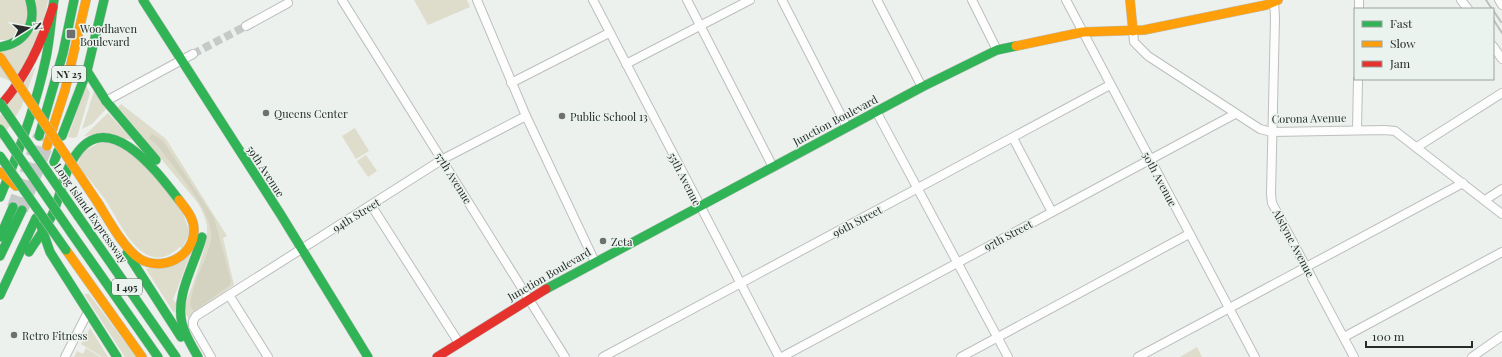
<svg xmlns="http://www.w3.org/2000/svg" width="1502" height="357" font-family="'Playfair Display',serif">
  <rect width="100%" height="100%" fill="#ecf1ee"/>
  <g fill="#dedccb">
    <path d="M 0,0 L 27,0 L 27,29 L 9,40 L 0,40 Z"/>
    <path d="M 36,0 L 48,0 L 42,33 L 13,82 L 0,77 L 0,49 L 18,47 Z"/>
    <path d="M 414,0 L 467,0 L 470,7 L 428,25 Z"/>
    <path d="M 36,66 L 21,108 L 0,141 L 0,116 Z"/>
    <path d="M 86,85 L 90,93 L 77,137 L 73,138 L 68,137 Z"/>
    <path d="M 94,91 L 106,109 L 92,124 L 82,129 Z"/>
    <path d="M 121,104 L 166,139 L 227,236 L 223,238 L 234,285 L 188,318 L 184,310 C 190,289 209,246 207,226 C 206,218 202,211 198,203 L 118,107 Z"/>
    <path d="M 108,113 L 133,140 L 98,134 L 84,136 Z"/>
    <path d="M 355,128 L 369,151 L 356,159 L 342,136 Z"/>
    <path d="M 102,141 L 128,148 L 180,205 L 190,233 L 182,248 L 180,247 C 144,280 123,227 106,201 C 98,189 87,177 77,165 L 82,153 Z"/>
    <path d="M 366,155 L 377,171 L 368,177 L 357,161 Z"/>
    <path d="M 191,252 L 173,300 L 177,304 L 174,313 L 146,269 Z"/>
    <path d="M 84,294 L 89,294 L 136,357 L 125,357 Z"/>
    <path d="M 90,328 L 108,357 L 102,357 L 81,344 Z"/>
    <path d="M 1197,347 L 1202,357 L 1180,357 Z"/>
    <path d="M 86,348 L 100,357 L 74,357 L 77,351 L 83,354 Z"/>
  </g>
  <path fill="#d4d2c0" d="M 152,134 L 163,141 L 214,218 L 231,281 L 230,285 L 194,311 L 190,306 C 192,282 206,263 211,240 C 216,213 173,168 158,146 L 149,138 Z"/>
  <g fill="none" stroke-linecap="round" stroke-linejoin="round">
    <path stroke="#c5c9c7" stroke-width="8" stroke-dasharray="8 4" stroke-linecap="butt" d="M 193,54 L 246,26"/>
    <g stroke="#c5c9c7" stroke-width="12" stroke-dasharray="12 6" stroke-linecap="butt">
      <path d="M 13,207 L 39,136"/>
      <path d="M 22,210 L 47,146"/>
    </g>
    <g stroke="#bcbfbd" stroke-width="10">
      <g id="street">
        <path d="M 342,0 L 565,357"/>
        <path d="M 477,0 L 526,116 L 595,262"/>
        <path d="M 593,0 L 779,357"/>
        <path d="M 687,0 L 773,167"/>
        <path d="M 782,0 L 847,127"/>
        <path d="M 877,0 L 922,87"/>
        <path d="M 972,0 L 997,50"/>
        <path d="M 1066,0 L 1255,357"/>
        <path d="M 1274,0 L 1275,18 L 1271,194 L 1272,203 L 1354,357"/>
        <path d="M 1461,0 L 1468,9"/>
        <path d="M 1499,0 L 1502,5"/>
        <path d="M 1359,9 L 1359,0"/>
        <path d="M 246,26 L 288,3"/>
        <path d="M 1133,31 L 1134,42 L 1148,56 L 1260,129 L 1272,132 L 1385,130 L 1395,131 L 1502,214"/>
        <path d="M 1493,46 L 1502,59"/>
        <path d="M 626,64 L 750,0"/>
        <path d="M 511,83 L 609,33"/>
        <path d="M 106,101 L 193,54"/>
        <path d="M 876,111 L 1008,357"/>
        <path d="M 1357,130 L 1358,79"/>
        <path d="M 1013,138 L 1052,212"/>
        <path d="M 1417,147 L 1502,93"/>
        <path d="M 1485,200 L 1502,189"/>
        <path d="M 371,205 L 459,343"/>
        <path d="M 229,295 L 268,357"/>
        <path d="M 1344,337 L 1502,252"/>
        <path d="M 65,357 L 88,312"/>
        <path d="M 211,357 L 193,326 L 193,321 L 196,316 L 443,159 L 526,116"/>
        <path d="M 603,357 L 1110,85"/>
        <path d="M 782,357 L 1235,114"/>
        <path d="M 961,357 L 1189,234"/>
        <path d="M 1138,357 L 1463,183"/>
        <path d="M 1472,357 L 1502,336"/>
      </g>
    </g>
    <g stroke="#bcbfbd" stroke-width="10">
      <g id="fast">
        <path d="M 143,0 L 281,215 L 368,357"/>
        <path d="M 0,47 C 25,43 37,24 30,0"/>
        <path d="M 87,71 L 106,101"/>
        <path d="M 106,101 L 156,160"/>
        <path d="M 39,136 L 63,53 L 74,0"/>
        <path d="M 62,136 L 87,71 L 104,0"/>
        <path d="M 54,162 L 58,151"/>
        <path d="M 0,197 C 19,152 36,106 46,58 C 50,39 51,19 54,0"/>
        <path d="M 78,216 L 176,357"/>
        <path d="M 41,226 L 50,252 L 117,357"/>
        <path d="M 72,234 L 158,357"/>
        <path d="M 0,237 L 13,207"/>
        <path d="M 29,252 C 37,239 47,227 53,213 C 61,195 63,173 75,156 C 108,105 158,173 179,200"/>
        <path d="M 127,253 L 181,337"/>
        <path d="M 0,256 L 22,210"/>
        <path d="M 546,289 L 922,87 L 997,50 L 1016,46"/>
        <path d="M 0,295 L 36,218"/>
        <path d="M 198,357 C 192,346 185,336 182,323 C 175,295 195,264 202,237"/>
      </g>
    </g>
    <g stroke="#bcbfbd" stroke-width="10">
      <g id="slow">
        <path d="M 1130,0 L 1133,31"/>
        <path d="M 1016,46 L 1083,32 L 1144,30 L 1266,5 L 1278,0"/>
        <path d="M 47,146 L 65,90 L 86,0"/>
        <path d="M 0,172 L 16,186"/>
        <path d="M 98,203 C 108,219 124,249 140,259 C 162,272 194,257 194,230 C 194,218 186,209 179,200"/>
        <path d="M 66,250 L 142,357"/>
      </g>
    </g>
    <g stroke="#bcbfbd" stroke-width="10">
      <g id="jam">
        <path d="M 0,106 C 26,77 41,44 53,7"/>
        <path d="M 437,357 L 546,289"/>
      </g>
    </g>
    <use href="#street" stroke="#fcfdfc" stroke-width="8"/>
    <use href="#fast" stroke="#30b455" stroke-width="9"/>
    <use href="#slow" stroke="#ff9f0a" stroke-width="9"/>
    <use href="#jam" stroke="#e5322d" stroke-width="9"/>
    <g stroke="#bebfbe" stroke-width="2">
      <path d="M 1486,0 L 1492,9"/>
      <path d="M 1493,10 L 1501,22"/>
      <path d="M 1493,19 L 1502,33"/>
    </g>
    <g stroke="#bcbfbd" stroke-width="10" stroke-linecap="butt">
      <g id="fast-bridge">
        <path d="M 0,103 L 78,216"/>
        <path d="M 0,129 L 72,234"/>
        <path d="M 0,156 L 66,250"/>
      </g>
    </g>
    <g stroke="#bcbfbd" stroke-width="10" stroke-linecap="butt">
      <path id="slow-bridge" d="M 0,57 L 98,203"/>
    </g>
    <use href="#fast-bridge" stroke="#30b455" stroke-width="9"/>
    <use href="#slow-bridge" stroke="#ff9f0a" stroke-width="9"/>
  </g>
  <g fill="#6d706e" stroke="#eaf3ee" stroke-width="1.5">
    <rect x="66" y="29" width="10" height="10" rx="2"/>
    <circle cx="266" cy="113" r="4"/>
    <circle cx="562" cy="116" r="4"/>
    <circle cx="603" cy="241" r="4"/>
    <circle cx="14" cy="335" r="4"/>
  </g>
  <g text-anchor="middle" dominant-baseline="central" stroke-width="3" stroke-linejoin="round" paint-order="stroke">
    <g fill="#eaf3ee" stroke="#626764" stroke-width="1">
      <rect x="52" y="66" width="34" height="16" rx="3"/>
      <rect x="112" y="279" width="30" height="16" rx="3"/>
    </g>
    <g font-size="10" font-weight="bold" fill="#282b29">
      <text x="69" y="74">NY 25</text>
      <text x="127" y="287">I 495</text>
    </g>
    <g font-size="11" fill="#282b29" stroke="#eaf3ee" text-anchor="start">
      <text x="80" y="28">Woodhaven<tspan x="80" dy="13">Boulevard</tspan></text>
      <text x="274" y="113">Queens Center</text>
      <text x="570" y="116">Public School 13</text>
      <text x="611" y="241">Zeta</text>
      <text x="22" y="335">Retro Fitness</text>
    </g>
    <g font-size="11" fill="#282b29" stroke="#eaf3ee">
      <text transform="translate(1309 118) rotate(-1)">Corona Avenue</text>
      <text transform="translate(835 120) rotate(-28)">Junction Boulevard</text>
      <text transform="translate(266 171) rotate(57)">59th Avenue</text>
      <text transform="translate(454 178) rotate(58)">57th Avenue</text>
      <text transform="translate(685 179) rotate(63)">55th Avenue</text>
      <text transform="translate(1160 179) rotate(62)">50th Avenue</text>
      <text transform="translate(91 213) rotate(55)">Long Island Expressway</text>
      <text transform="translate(356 215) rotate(-32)">94th Street</text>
      <text transform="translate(857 221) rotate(-28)">96th Street</text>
      <text transform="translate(1008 235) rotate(-28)">97th Street</text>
      <text transform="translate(1294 243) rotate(62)">Alstyne Avenue</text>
      <text transform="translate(549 274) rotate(-30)">Junction Boulevard</text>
    </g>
  </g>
  <rect x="1354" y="8" width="140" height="72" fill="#eaf3ee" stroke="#9ca39f"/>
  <rect x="1362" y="21" width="20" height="6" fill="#30b455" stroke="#9ca39f"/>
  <text x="1390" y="28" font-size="12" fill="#282b29">Fast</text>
  <rect x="1362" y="41" width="20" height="6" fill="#ff9f0a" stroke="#9ca39f"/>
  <text x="1390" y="48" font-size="12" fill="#282b29">Slow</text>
  <rect x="1362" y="61" width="20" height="6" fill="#e5322d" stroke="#9ca39f"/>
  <text x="1390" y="68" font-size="12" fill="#282b29">Jam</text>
  <g transform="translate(28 28) rotate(79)" stroke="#eaf3ee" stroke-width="3" paint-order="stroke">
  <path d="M0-3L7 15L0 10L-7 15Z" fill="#282b29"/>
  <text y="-6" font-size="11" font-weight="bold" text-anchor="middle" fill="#282b29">N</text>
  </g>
  <path d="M1366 341v6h106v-6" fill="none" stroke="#282b29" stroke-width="2"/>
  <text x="1372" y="341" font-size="12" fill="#282b29" stroke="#eaf3ee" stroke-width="3" paint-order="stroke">100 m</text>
</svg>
